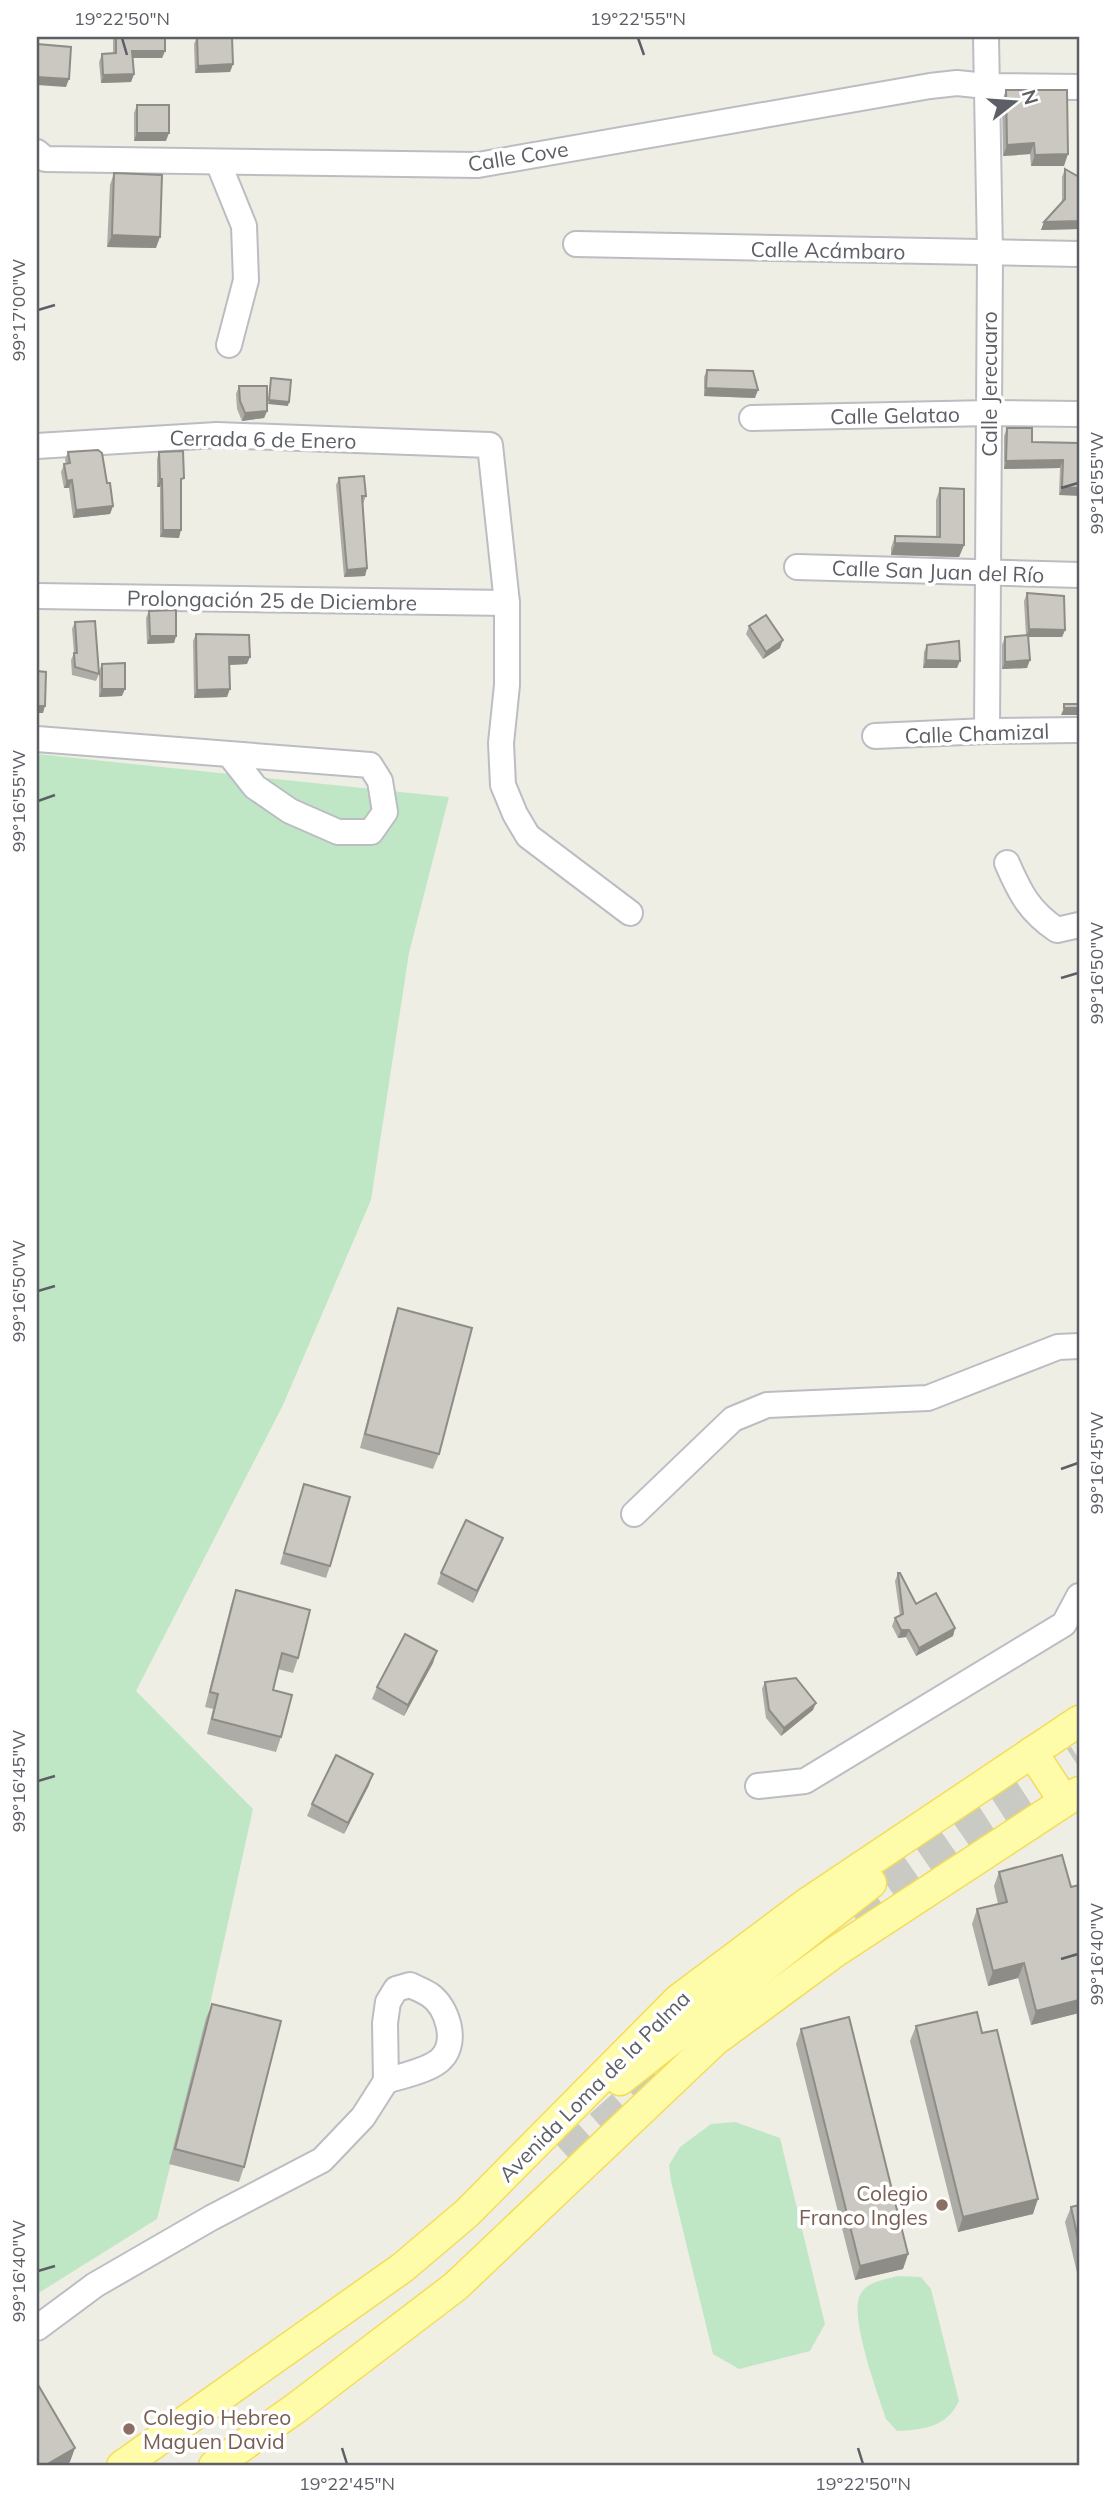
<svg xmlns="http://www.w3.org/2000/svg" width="1116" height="2503" font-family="Mulish,sans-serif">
  <rect width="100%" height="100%" fill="#efeee4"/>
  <g fill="#c0e7c5">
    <path d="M 37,754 L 449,797 L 409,953 L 371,1200 L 283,1405 L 136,1691 L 253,1809 L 207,2018 L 157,2219 L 37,2294 Z"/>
    <path d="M 735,2122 L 780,2138 L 825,2324 L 810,2351 L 739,2369 L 713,2354 L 671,2181 L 669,2165 L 680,2147 L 711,2124 Z"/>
    <path d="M 898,2276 L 921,2277 L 931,2289 L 959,2401 C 947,2427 923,2430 897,2431 L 886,2419 C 878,2394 849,2317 860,2295 C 867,2281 884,2280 898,2276 Z"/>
  </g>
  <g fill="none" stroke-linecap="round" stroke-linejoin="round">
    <g stroke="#cacac4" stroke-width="30" stroke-dasharray="30 15" stroke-linecap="butt">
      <path d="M 851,1912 L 974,1827 L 1079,1759"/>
      <path d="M 566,2155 L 697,2039"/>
    </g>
    <g stroke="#bcbdc3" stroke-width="28">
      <g id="minor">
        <path d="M 986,37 L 990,254 L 987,731"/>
        <path d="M 37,152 L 45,159 L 478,165 L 930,86 L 957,83 L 986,86 L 1079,87"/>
        <path d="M 218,162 L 244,226 L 246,280 L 229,345"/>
        <path d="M 576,244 L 1079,254"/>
        <path d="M 752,418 L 990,413 L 1079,414"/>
        <path d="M 37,446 L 217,435 L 490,445 L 507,603 L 507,685 L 501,743 L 503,785 L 515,814 L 528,836 L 630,913"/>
        <path d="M 797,567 L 1079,575"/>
        <path d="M 37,596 L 507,603"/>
        <path d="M 875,736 L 987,731 L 1079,730"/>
        <path d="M 37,739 L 370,765 L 380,781 L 385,812 L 371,832 L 338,832 L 290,811 L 255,787 L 229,754"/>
        <path d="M 1007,863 C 1020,893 1029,911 1057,930 L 1079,925"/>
        <path d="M 634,1514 L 733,1419 L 767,1405 L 928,1398 L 1058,1347 L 1079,1346"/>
        <path d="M 758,1786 L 805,1781 L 1064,1624 L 1079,1596"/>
        <path d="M 37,2328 L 95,2285 L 211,2218 L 322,2160 L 363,2117 L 386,2081 L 385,2023 L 388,2002 L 396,1989 L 410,1985 C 416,1988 424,1991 430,1995 C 447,2007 458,2041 442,2058 C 432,2070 401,2076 386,2081"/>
      </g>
    </g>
    <g stroke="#f4dc59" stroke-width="33">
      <g id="major">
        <path d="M 1032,1752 L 1064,1801"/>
        <path d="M 620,2080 L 871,1883"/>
        <path d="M 122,2466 L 402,2268 L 467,2213 L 678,2000 L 806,1904 L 1079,1721"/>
        <path d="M 214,2466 L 296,2408 L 456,2286 L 714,2041 L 835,1952 L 1079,1792"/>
      </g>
    </g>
    <use href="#minor" stroke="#fff" stroke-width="24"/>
    <use href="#major" stroke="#fffca9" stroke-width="30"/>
  </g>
  <g fill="#aeaca6">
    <path d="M 113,37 L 165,37 L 165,51 L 162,58 L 133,58 L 134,74 L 131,82 L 101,83 L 99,62 L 102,54 L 113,53 Z"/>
    <path d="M 197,37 L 233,64 L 230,72 L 195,73 L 194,44 Z"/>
    <path d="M 1006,90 L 1064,166 L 1031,166 L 1030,154 L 1003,156 L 1002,101 Z"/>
    <path d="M 137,105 L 166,141 L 134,141 L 134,113 Z"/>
    <path d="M 1065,169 L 1079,177 L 1079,229 L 1041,230 L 1044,222 L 1062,202 L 1062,177 Z"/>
    <path d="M 114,173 L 156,248 L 107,247 L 110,185 Z"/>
    <path d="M 707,370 L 755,398 L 704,396 L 704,377 Z"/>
    <path d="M 239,386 L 267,411 L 264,418 L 242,421 L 237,409 L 236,394 Z"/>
    <path d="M 1007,428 L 1032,442 L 1079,443 L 1059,495 L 1060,468 L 1004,469 L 1004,436 Z"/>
    <path d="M 68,452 L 113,506 L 110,514 L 73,518 L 69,488 L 64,488 L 61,472 L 64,464 L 66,464 L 65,459 Z"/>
    <path d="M 159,452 L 181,486 L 179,538 L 160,537 L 160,487 L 157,487 L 157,459 Z"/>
    <path d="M 339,478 L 366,496 L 363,504 L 367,568 L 365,576 L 344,577 L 336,485 Z"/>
    <path d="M 940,488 L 964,545 L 959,557 L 891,555 L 891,548 L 895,536 L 936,537 L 936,500 Z"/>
    <path d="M 1027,593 L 1065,630 L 1062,637 L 1028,637 L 1027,668 L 1002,669 L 1002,645 L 1005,637 L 1026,636 L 1024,601 Z"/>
    <path d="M 149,611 L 176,636 L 174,643 L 147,644 L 146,618 Z"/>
    <path d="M 75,622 L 99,674 L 96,681 L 72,675 L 71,660 L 74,653 L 72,629 Z"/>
    <path d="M 749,626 L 780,648 L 763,659 L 746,634 Z"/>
    <path d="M 196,634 L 247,664 L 230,665 L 227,697 L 194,698 L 193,641 Z"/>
    <path d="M 927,645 L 957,668 L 923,668 L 924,652 Z"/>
    <path d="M 102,664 L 122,696 L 99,697 L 99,671 Z"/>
    <path d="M 398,1308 L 439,1454 L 433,1469 L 360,1448 L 393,1323 Z"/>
    <path d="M 304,1484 L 330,1566 L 326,1578 L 280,1564 Z"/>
    <path d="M 503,1538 L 498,1550 L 473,1603 L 437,1584 L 441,1573 Z"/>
    <path d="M 898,1573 L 916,1604 L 955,1628 L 953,1636 L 916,1656 L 906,1637 L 898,1638 L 892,1626 L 895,1618 L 900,1616 L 895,1581 Z"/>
    <path d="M 236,1590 L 298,1658 L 293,1673 L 278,1669 L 273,1690 L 281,1737 L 276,1752 L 207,1734 L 213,1709 L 205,1707 L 231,1605 Z"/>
    <path d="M 433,1663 L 404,1716 L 372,1699 L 377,1687 Z"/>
    <path d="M 765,1682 L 813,1710 L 781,1736 L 766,1718 L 762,1689 Z"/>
    <path d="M 369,1785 L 344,1834 L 307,1816 L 312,1804 Z"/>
    <path d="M 999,1872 L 1071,1887 L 1079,1885 L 1079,2013 L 1031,2025 L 1018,1978 L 988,1986 L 972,1924 L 977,1909 L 998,1904 L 994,1886 Z"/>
    <path d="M 212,2004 L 244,2167 L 239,2182 L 169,2164 L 206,2018 Z"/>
    <path d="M 916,2026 L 982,2033 L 1033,2214 L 958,2232 L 910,2041 Z"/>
    <path d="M 801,2029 L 908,2254 L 903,2269 L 855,2280 L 796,2044 Z"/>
    <path d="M 1079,2205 L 1079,2281 L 1065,2222 L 1071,2207 Z"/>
  </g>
  <g fill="#8d8c87">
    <path d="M 132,51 L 165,51 L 162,58 L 130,58 Z"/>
    <path d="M 233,64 L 230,72 L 195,73 L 198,66 Z"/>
    <path d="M 134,74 L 131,82 L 101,83 L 103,75 Z"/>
    <path d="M 37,77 L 69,79 L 66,87 L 37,85 Z"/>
    <path d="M 137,133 L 169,133 L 166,141 L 134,141 Z"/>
    <path d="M 1034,143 L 1030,154 L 1003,156 L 1007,145 Z"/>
    <path d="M 1068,154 L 1064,166 L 1031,166 L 1035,155 Z"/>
    <path d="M 1079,221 L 1079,229 L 1041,230 L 1044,222 Z"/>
    <path d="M 112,235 L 160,237 L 156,248 L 107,247 Z"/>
    <path d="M 706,388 L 758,390 L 755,398 L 704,396 Z"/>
    <path d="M 269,400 L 289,402 L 288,406 L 268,404 Z"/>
    <path d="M 267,411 L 264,418 L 242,421 L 245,413 Z"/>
    <path d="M 1063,460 L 1060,468 L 1004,469 L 1006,461 Z"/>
    <path d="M 160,479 L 162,479 L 160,487 L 157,487 Z"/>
    <path d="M 72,480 L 69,488 L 64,488 L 67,481 Z"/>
    <path d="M 1062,487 L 1079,488 L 1079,496 L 1059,495 Z"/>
    <path d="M 113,506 L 110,514 L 73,518 L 76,510 Z"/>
    <path d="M 163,530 L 181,530 L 179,538 L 160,537 Z"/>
    <path d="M 895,543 L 964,545 L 959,557 L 891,555 Z"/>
    <path d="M 367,568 L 365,576 L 344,577 L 347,570 Z"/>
    <path d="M 1029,629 L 1065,630 L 1062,637 L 1026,637 Z"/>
    <path d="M 150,636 L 176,636 L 174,643 L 147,644 Z"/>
    <path d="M 783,640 L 780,648 L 763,659 L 766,652 Z"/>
    <path d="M 229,657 L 250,657 L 247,664 L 227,665 Z"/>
    <path d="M 926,660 L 960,661 L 957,668 L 923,668 Z"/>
    <path d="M 1030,660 L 1027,668 L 1002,669 L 1005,662 Z"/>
    <path d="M 102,689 L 125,689 L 122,696 L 99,697 Z"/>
    <path d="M 230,689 L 227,697 L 194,698 L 197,690 Z"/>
    <path d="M 37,706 L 45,706 L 43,713 L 37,713 Z"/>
    <path d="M 1064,708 L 1079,708 L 1079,715 L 1061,715 Z"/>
    <path d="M 503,1538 L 498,1550 L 473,1603 L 477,1591 Z"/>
    <path d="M 955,1628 L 953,1636 L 916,1656 L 919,1648 Z"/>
    <path d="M 901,1630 L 909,1630 L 906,1637 L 898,1638 Z"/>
    <path d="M 437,1651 L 433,1663 L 404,1716 L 408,1705 Z"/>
    <path d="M 816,1703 L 813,1710 L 781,1736 L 784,1728 Z"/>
    <path d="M 373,1774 L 369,1785 L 344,1834 L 348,1823 Z"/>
    <path d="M 1024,1963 L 1018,1978 L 988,1986 L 993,1971 Z"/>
    <path d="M 1079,2000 L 1079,2013 L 1031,2025 L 1036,2011 Z"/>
    <path d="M 1038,2199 L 1033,2214 L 958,2232 L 963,2217 Z"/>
    <path d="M 908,2254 L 903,2269 L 855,2280 L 860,2266 Z"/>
    <path d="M 75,2448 L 70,2462 L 64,2466 L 44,2466 Z"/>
  </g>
  <g fill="#cac8c1" stroke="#8d8c87" stroke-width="2">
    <path d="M 116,37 L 165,37 L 165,51 L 132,51 L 134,74 L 103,75 L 102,54 L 116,53 Z"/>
    <path d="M 197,37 L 232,37 L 233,64 L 198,66 Z"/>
    <path d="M 37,44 L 71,47 L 69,79 L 37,77 Z"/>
    <path d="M 1006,90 L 1067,90 L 1068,154 L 1035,155 L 1034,143 L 1007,145 Z"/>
    <rect x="137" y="105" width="32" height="28"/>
    <path d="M 1065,169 L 1079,177 L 1079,221 L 1044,222 L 1065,199 Z"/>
    <path d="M 114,173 L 162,175 L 160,237 L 112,235 Z"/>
    <path d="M 707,370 L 753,371 L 758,390 L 706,388 Z"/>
    <path d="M 271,378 L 291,380 L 289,402 L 269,400 Z"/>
    <path d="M 239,386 L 267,386 L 267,411 L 245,413 L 240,401 Z"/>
    <path d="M 1007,428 L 1032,428 L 1032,442 L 1079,443 L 1079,488 L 1062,487 L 1063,460 L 1006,461 Z"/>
    <path d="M 98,450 L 102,453 L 107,483 L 110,483 L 113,506 L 76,510 L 72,480 L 67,481 L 64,464 L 70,463 L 68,452 Z"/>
    <path d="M 183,451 L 184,478 L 181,479 L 181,530 L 163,530 L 162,479 L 160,479 L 159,452 Z"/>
    <path d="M 364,476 L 366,496 L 362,496 L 367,568 L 347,570 L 339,478 Z"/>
    <path d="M 940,488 L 964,489 L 964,545 L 895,543 L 895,536 L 940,537 Z"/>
    <path d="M 1027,593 L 1064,596 L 1065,630 L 1029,629 Z"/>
    <path d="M 176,610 L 176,636 L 150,636 L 149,611 Z"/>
    <path d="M 766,615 L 783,640 L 766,652 L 749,626 Z"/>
    <path d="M 95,621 L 99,674 L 75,667 L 74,653 L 77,653 L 75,622 Z"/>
    <path d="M 196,634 L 249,635 L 250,657 L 229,657 L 230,689 L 197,690 Z"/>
    <path d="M 1028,635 L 1030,660 L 1005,662 L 1005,637 Z"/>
    <path d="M 959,641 L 960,661 L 926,660 L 927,645 Z"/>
    <path d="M 125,663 L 125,689 L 102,689 L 102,664 Z"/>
    <path d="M 37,671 L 46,672 L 45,706 L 37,706 Z"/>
    <rect x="1064" y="704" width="15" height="4"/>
    <path d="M 398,1308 L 472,1328 L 439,1454 L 365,1434 Z"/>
    <path d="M 304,1484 L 350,1497 L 330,1566 L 284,1553 Z"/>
    <path d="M 466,1520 L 503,1538 L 477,1591 L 441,1573 Z"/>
    <path d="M 898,1573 L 900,1573 L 916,1604 L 936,1593 L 955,1628 L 919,1648 L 909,1630 L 901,1630 L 895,1618 L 903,1614 Z"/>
    <path d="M 236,1590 L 310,1610 L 298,1658 L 282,1653 L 273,1690 L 292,1695 L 281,1737 L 212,1719 L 218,1694 L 210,1692 Z"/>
    <path d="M 405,1634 L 437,1651 L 408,1705 L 377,1687 Z"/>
    <path d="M 796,1678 L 816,1703 L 784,1728 L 769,1710 L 765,1682 Z"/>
    <path d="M 336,1755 L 373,1774 L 348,1823 L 312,1804 Z"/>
    <path d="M 1062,1855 L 1071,1887 L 1079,1885 L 1079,2000 L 1036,2011 L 1024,1963 L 993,1971 L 977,1909 L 1007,1902 L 999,1872 Z"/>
    <path d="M 212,2004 L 281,2021 L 244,2167 L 175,2149 Z"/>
    <path d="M 977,2012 L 982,2033 L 997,2030 L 1038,2199 L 963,2217 L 916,2026 Z"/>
    <path d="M 849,2017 L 908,2254 L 860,2266 L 801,2029 Z"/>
    <path d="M 1079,2205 L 1079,2244 L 1071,2207 Z"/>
    <path d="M 37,2383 L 75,2448 L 44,2466 L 37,2466 Z"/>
  </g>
  <path fill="none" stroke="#5c5f65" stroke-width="2.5" d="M 122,38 L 127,55M 638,38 L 644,55M 38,310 L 55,305M 1061,488 L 1078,483M 38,801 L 55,795M 1061,978 L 1078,973M 38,1291 L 55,1286M 1061,1469 L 1078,1463M 38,1781 L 55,1776M 1061,1959 L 1078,1954M 38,2271 L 55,2266M 342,2448 L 347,2464M 858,2448 L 863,2464"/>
  <g fill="#8d6e63" stroke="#fff" stroke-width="2.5">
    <circle cx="942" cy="2205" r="7"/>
    <circle cx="129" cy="2429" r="7"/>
  </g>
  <g text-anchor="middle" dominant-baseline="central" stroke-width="7" stroke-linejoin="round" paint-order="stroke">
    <g font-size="21" fill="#5c5f65" stroke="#fff">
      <text transform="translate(518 156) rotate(-9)">Calle Cove</text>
      <text transform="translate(828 250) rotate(1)">Calle Acámbaro</text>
      <text transform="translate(989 384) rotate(-90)">Calle Jerecuaro</text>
      <text transform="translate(895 415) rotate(-1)">Calle Gelatao</text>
      <text transform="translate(263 439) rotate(1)">Cerrada 6 de Enero</text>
      <text transform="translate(938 571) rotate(2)">Calle San Juan del Río</text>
      <text transform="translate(272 600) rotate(1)">Prolongación 25 de Diciembre</text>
      <text transform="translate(977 733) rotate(-2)">Calle Chamizal</text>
      <text transform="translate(594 2086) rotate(-45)">Avenida Loma de la Palma</text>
    </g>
    <g font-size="21" fill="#785e54" stroke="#fff" text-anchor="end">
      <text x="928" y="2193">Colegio<tspan x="928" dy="24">Franco Ingles</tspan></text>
      <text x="143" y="2417" text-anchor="start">Colegio Hebreo<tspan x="143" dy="24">Maguen David</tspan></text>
    </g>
  </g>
  <rect width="1116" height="2503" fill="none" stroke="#ffffff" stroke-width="77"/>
  <g transform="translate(1014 102) rotate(73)" stroke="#ffffff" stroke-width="5" paint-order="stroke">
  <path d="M0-5L12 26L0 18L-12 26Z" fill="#5c5f65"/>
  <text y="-10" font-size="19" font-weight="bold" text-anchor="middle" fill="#5c5f65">N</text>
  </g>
  <rect x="38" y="38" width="1040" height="2426" fill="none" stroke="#5c5f65" stroke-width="2.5"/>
  <g font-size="18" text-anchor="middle" fill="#5c5f65">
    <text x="122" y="25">19°22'50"N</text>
    <text x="638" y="25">19°22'55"N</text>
    <text transform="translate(19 310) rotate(-90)" y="6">99°17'00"W</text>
    <text transform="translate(1097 483) rotate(-90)" y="6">99°16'55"W</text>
    <text transform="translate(19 801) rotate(-90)" y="6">99°16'55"W</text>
    <text transform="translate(1097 973) rotate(-90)" y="6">99°16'50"W</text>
    <text transform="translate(19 1291) rotate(-90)" y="6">99°16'50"W</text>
    <text transform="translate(1097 1463) rotate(-90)" y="6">99°16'45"W</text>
    <text transform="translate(19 1781) rotate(-90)" y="6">99°16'45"W</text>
    <text transform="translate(1097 1954) rotate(-90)" y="6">99°16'40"W</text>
    <text transform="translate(19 2271) rotate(-90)" y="6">99°16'40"W</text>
    <text x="347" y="2490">19°22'45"N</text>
    <text x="863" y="2490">19°22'50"N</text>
  </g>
</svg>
